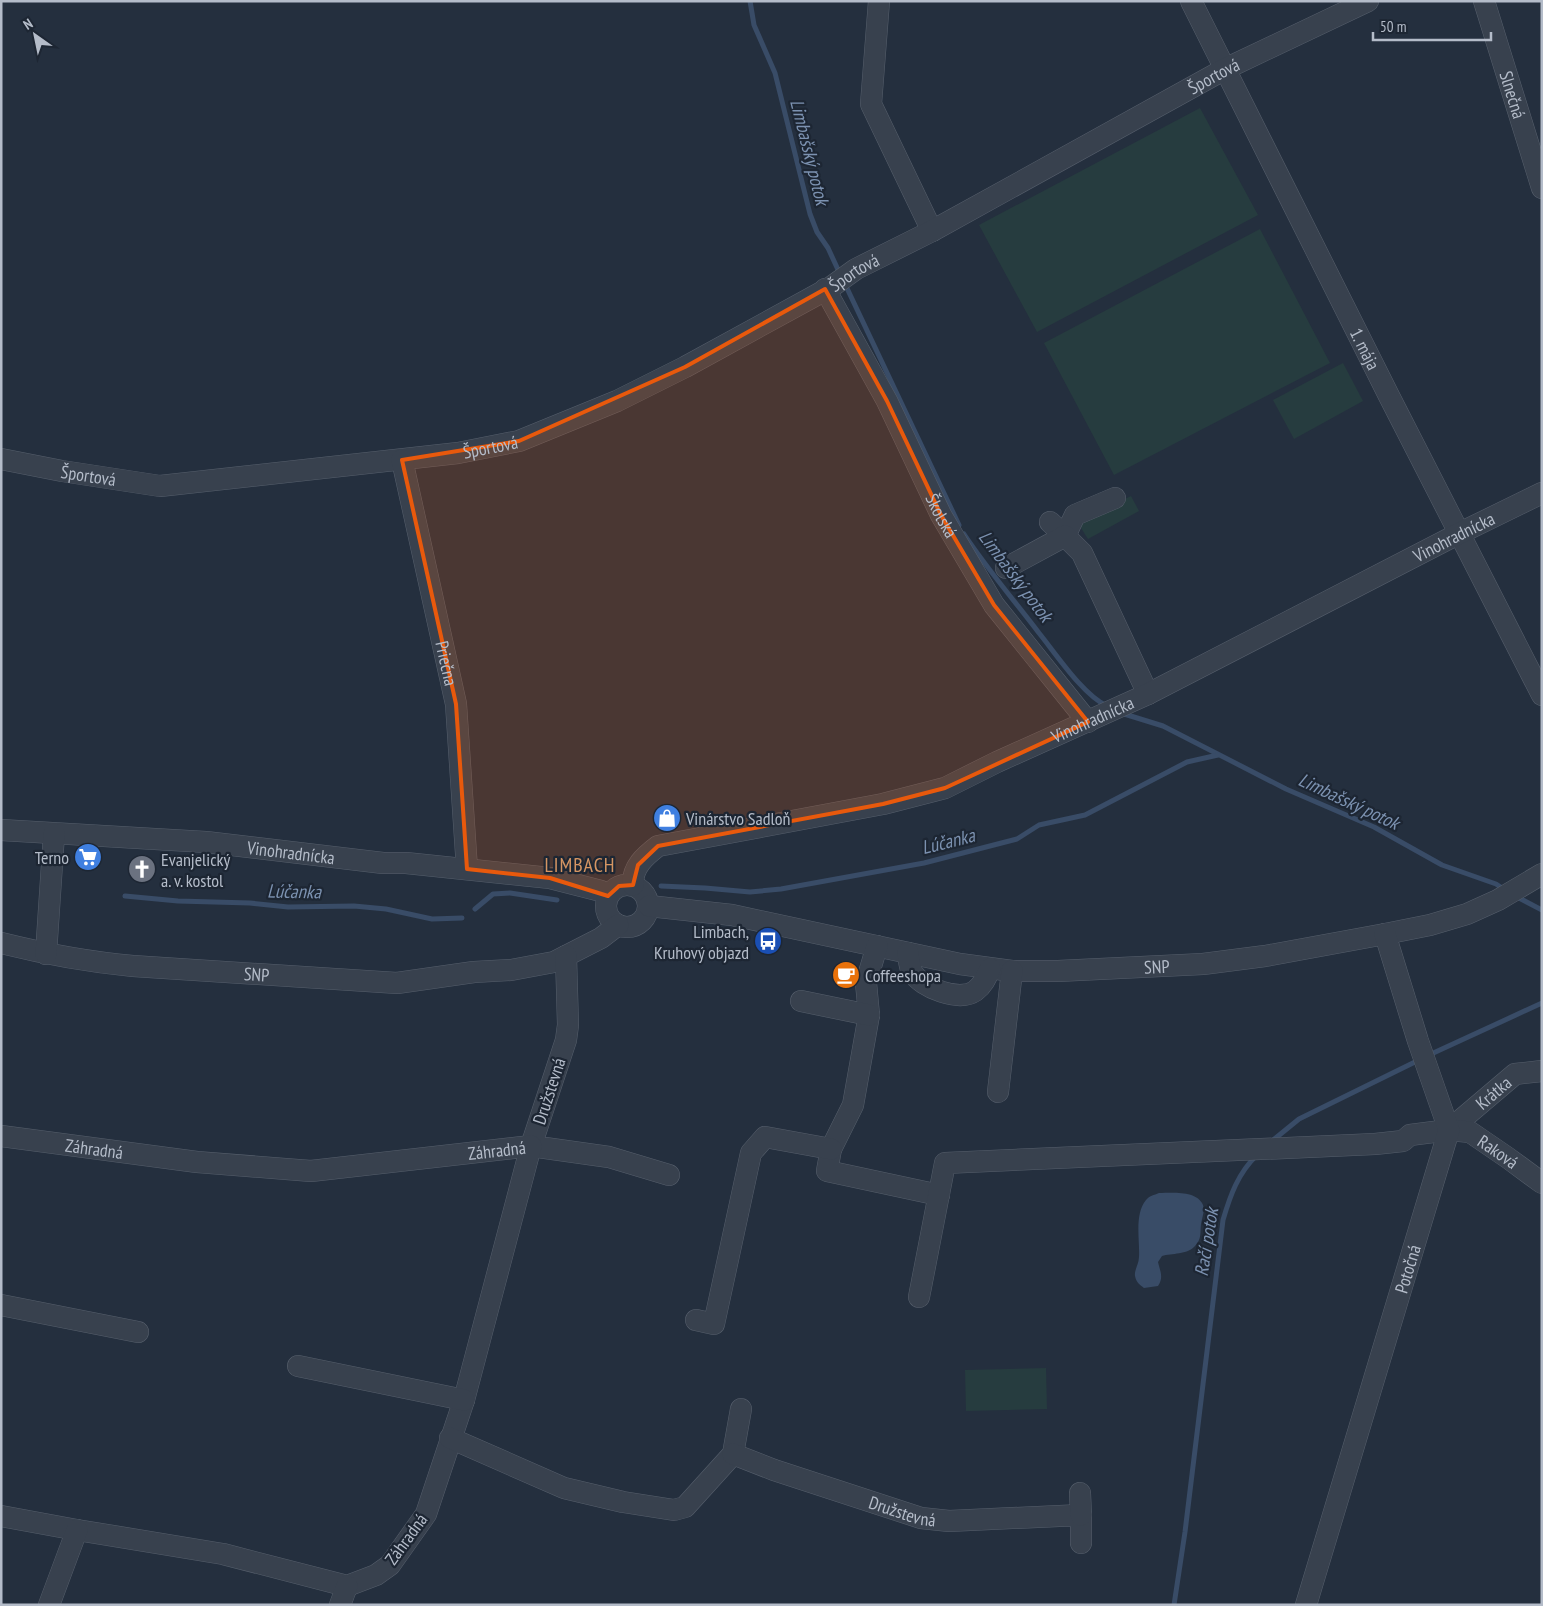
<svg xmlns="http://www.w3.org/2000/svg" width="1543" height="1606" font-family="'PT Sans Narrow',sans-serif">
  <rect width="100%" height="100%" fill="#242f3e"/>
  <g fill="#263c3f">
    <path d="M 1200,108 L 1258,215 L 1037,332 L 979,225 Z"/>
    <path d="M 1260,229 L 1330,363 L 1114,475 L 1044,343 Z"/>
    <path d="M 1343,363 L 1363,401 L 1294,439 L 1273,400 Z"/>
    <path d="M 1131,496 L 1139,511 L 1088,539 L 1081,528 L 1083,519 Z"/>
    <path d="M 1046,1368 L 1047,1409 L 966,1411 L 965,1370 Z"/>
  </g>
  <path fill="#394c67" d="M 1159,1193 C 1171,1193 1197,1190 1203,1205 C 1205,1211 1202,1218 1201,1224 C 1200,1232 1202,1239 1195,1246 C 1187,1255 1172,1253 1162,1256 L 1158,1262 C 1160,1271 1164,1277 1158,1286 L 1144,1288 C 1140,1285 1136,1282 1135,1276 C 1134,1270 1139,1264 1139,1257 C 1140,1240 1134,1215 1146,1200 C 1149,1196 1154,1195 1159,1193 Z"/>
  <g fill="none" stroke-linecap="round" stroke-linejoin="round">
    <g stroke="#394c67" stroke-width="5">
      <path d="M 750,1 L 754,25 L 775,73 L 810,214 L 817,232 L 828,248 L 840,274"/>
      <path d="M 845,284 L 959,525"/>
      <path d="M 964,534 C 987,569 1014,600 1039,633 C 1056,654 1083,695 1107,706"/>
      <path d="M 1121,713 L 1163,726 L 1286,789 L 1374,827 L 1442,865 L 1496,884 L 1505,890"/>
      <path d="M 661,886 L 705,888 L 750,892 L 781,889 L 924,863 L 1017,839 L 1039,825 L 1085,815 L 1187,762 L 1218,755"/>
      <path d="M 125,896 L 178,901 L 250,903 L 288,907 L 354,906 L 386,909 L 432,919 L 462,918"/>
      <path d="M 1517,897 L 1542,910"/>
      <path d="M 475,909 L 493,894 L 510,893 L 557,900"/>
      <path d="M 1429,1055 L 1542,1003"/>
      <path d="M 1272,1141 L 1299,1119 L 1419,1060"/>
      <path d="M 1174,1605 L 1185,1532 L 1223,1220 C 1230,1196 1238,1173 1257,1155"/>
    </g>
    <g stroke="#565f6c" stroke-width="22">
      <g id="minor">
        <path d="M 879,1 L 871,104 L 932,231"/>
        <path id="s1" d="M 1191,1 L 1389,396 L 1542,695"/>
        <path id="s2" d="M 1484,1 L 1542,188"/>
        <path id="s3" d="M 825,289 L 887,401 L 941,515 L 994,605 L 1088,722"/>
        <path id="s4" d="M 1,459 L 62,471 L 160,486 L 458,453 L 519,441 L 617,401 L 685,367 L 831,287 L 856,269 L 932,231 L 1225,69 L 1368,1"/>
        <path id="s5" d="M 402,460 L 456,704 L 467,869"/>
        <path d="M 1050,522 L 1065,536 L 1075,515 L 1115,498"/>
        <path d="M 1006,568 L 1065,536 L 1082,553 L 1148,694"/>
        <path id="s6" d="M 1,830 L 206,842 L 383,863 L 406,863 L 550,878 L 601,891 L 608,896"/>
        <circle cx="627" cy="906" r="21"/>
        <path id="s7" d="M 633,885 C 632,867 645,856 658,846 L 883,804 L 945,788 L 997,762 L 1148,694 L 1460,533 L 1542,493"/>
        <path id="s8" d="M 649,906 L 732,915 L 960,964 L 1012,971 L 1058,971 L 1203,964 L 1265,956 L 1385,934 L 1430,925 L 1467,914 L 1498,900 L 1542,874"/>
        <path id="s9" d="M 1,943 C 45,954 88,962 133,966 L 397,983 L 474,972 L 511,970 L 554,962 L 601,938 L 618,925"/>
        <path d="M 877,946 L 866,983 L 869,1015 L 853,1105 L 831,1149 L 827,1171 L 939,1195"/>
        <path d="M 908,953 C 909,960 909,966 912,972 C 922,988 959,1002 975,991 C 983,985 986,978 990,969"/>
        <path d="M 46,954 L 54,834"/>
        <path d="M 566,956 L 568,1025 L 566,1040 L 531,1146 L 609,1157 L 669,1175"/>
        <path d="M 801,1001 L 869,1015"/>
        <path d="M 998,1092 L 1012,971"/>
        <path id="s10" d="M 1449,1130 L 1515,1074 L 1542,1071"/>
        <path id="s11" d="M 1,1136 L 197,1162 L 311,1171 L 531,1146 L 464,1400 L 426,1514 L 390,1565 L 376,1575 L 347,1586 L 223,1554 L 77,1530 L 1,1516"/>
        <path id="s12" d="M 919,1297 L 945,1163 L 1375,1144 L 1403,1141 L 1410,1135 L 1449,1130 L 1470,1132 L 1508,1158 L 1542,1183"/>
        <path d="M 1,1305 L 138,1332"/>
        <path d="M 696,1320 L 714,1324 L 751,1153 L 765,1137 L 831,1149"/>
        <path d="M 298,1366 L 464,1400"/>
        <path d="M 450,1438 L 564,1488 L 623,1502 L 674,1510 L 685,1507 L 733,1454 L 741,1409"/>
        <path id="s13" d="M 733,1454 L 774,1470 L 921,1518 L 949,1521 L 1081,1515 L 1081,1543"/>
        <path d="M 1080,1493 L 1081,1515"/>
        <path d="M 49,1605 L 77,1530"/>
        <path d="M 340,1605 L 347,1586"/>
        <path id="s14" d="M 1306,1605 L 1449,1130 L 1418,1041 L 1385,934"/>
      </g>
    </g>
    <use href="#minor" stroke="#38414e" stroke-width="21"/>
  </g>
  <path fill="#e8590c" fill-opacity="0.2" stroke="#e8590c" stroke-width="4" stroke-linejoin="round" d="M 825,289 L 887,401 L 941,515 L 994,605 L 1088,722 L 945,788 L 883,804 L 658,846 L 638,865 L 633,885 L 619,886 L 608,896 L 550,878 L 467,869 L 456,704 L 402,460 L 519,441 L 685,367 Z"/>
  <defs>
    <g id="shop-disc" transform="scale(1.4375)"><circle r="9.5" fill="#3f7fe0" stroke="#1d2633"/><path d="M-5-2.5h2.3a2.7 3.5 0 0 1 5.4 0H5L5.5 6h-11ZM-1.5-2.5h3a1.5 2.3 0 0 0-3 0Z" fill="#fff"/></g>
    <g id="supermarket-disc" transform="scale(1.4375)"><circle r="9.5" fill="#3f7fe0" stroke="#1d2633"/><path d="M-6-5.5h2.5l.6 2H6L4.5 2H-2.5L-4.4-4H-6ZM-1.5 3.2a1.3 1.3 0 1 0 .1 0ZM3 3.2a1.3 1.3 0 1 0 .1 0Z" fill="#fff"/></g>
    <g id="church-disc" transform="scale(1.4375)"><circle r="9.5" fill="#6b7280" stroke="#1d2633"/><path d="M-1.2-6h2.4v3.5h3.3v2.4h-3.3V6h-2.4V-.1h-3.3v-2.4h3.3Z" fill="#fff"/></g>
    <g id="bus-disc" transform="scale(1.4375)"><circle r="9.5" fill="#1a4fb4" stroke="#1d2633"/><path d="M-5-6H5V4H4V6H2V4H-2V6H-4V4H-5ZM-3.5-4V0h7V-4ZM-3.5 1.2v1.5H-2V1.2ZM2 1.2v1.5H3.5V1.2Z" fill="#fff"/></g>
    <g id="cafe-disc" transform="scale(1.4375)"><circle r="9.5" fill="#e8710a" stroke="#1d2633"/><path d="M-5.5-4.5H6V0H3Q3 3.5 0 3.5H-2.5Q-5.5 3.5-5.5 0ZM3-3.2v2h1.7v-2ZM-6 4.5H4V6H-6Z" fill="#fff"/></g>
  </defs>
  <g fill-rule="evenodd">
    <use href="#shop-disc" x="667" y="818"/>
    <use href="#supermarket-disc" x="88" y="857"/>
    <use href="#church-disc" x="142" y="869"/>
    <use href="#bus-disc" x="768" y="941"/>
    <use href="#cafe-disc" x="846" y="975"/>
  </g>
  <g text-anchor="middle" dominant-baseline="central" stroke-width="4.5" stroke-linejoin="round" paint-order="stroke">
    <g font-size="18" fill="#b4bcc9" stroke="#1d2633">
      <text stroke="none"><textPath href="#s4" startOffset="1309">Športová</textPath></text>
      <text stroke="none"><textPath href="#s2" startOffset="98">Slnečná</textPath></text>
      <text stroke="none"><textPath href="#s4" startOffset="899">Športová</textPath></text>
      <text stroke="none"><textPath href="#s1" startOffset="389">1. mája</textPath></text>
      <text stroke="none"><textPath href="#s4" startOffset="494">Športová</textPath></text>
      <text stroke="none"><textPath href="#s4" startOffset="89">Športová</textPath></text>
      <text stroke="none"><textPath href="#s3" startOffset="255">Školská</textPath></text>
      <text stroke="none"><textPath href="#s7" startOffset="909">Vinohradnícka</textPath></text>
      <text stroke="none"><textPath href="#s5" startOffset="208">Priečna</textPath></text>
      <text stroke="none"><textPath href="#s7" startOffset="504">Vinohradnícka</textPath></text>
      <text stroke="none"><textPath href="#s6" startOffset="291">Vinohradnícka</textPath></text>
      <text stroke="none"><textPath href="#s8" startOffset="514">SNP</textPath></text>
      <text stroke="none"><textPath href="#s9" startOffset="258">SNP</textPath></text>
      <text transform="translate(549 1091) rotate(-72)">Družstevná</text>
      <text stroke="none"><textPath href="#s10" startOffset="58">Krátka</textPath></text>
      <text stroke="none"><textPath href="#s11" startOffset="94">Záhradná</textPath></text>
      <text stroke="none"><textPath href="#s12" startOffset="699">Raková</textPath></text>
      <text stroke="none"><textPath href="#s11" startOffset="499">Záhradná</textPath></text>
      <text stroke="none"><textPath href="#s14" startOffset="351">Potočná</textPath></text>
      <text stroke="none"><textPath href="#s13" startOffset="179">Družstevná</textPath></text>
      <text transform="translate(406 1539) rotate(-54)">Záhradná</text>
    </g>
    <g font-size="18" fill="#b4bcc9" stroke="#1d2633" text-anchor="start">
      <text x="686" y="818">Vinárstvo Sadloň</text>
      <text x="69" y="857" text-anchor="end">Terno</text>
      <text x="161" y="859">Evanjelický<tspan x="161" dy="21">a. v. kostol</tspan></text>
      <text x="749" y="931" text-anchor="end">Limbach,<tspan x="749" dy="21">Kruhový objazd</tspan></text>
      <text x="865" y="975">Coffeeshopa</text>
    </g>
    <g font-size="19" font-style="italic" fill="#7c92b1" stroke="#1d2633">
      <text transform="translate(810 152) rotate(76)">Limbašský potok</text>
      <text transform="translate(1016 576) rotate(53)">Limbašský potok</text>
      <text transform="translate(1349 801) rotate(25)">Limbašský potok</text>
      <text transform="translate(948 841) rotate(-14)">Lúčanka</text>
      <text transform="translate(294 891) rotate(1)">Lúčanka</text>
      <text transform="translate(1206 1242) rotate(-81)">Račí potok</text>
    </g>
    <g font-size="20" letter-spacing="1" fill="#d59563" stroke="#1d2633">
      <text x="580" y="865">LIMBACH</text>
    </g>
  </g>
  <rect width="1543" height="1606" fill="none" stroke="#b4bcc9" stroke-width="5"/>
  <g transform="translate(35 35) rotate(327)" stroke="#1d2633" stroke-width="4" paint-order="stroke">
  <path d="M0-4L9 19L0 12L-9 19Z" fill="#b4bcc9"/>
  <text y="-8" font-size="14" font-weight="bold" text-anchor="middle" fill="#b4bcc9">N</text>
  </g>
  <path d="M1373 32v8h118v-8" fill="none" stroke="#b4bcc9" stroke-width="2.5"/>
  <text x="1380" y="32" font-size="15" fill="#b4bcc9" stroke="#1d2633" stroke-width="4" paint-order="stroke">50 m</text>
</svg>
